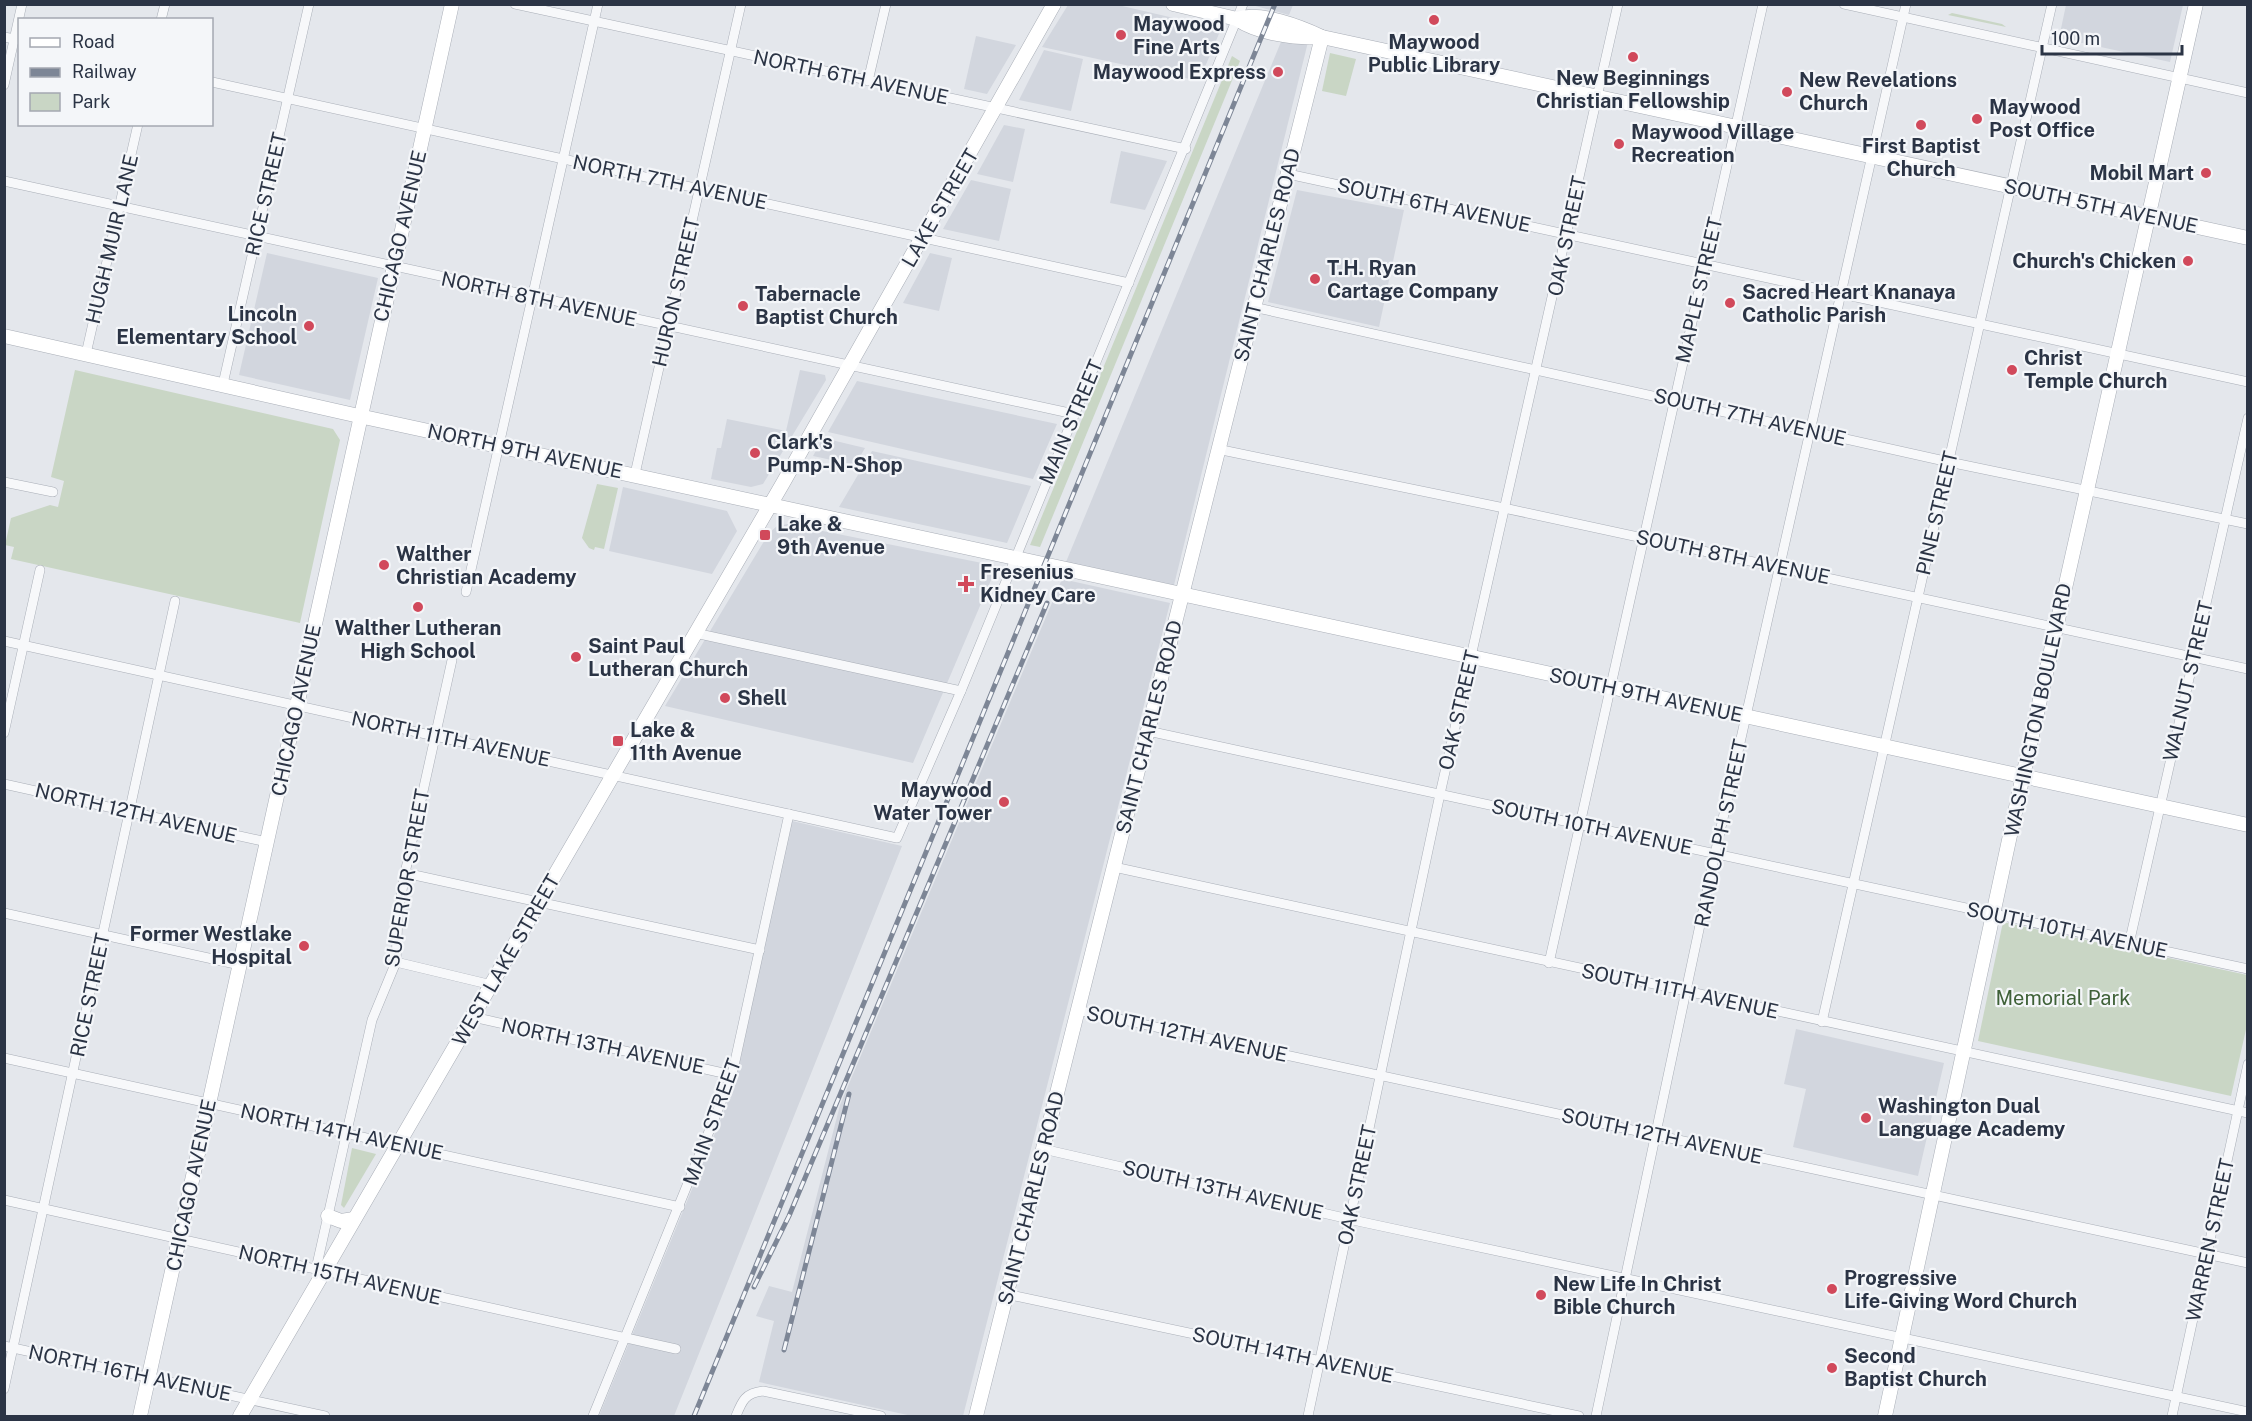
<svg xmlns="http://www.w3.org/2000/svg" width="2252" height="1421" font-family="'Public Sans',sans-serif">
  <rect width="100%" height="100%" fill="#e4e7ec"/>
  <g fill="#d2d6de">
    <path d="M 1068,5 L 1118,5 L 1221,29 L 1199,81 L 1042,47 Z"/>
    <path d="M 1252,5 L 1293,4 L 1293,5 L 1289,15 Z"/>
    <path d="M 2066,5 L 2183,5 L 2170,62 L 2059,38 Z"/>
    <path d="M 976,36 L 1016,45 L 987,94 L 964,89 Z"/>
    <path d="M 1283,37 L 1308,42 L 1174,585 L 1066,562 Z"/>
    <path d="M 1044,50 L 1083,59 L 1071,111 L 1019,100 Z"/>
    <path d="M 1004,125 L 1025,129 L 1013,182 L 977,174 Z"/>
    <path d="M 1121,151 L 1167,161 L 1145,210 L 1110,203 Z"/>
    <path d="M 971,180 L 1011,189 L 999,241 L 943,229 Z"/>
    <path d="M 1297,190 L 1404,210 L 1379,327 L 1268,302 Z"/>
    <path d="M 267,253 L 378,278 L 350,400 L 239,375 Z"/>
    <path d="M 930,253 L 952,258 L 939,311 L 903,303 Z"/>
    <path d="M 800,370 L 825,375 L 826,380 L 763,484 L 751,487 L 711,479 L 717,448 L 721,448 L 727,419 L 786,431 Z"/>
    <path d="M 857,381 L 1057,424 L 1033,479 L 828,432 Z"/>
    <path d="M 823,438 L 865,448 L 855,465 L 813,456 Z"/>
    <path d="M 872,451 L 1031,486 L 1007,543 L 839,507 Z"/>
    <path d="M 623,487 L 727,511 L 737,531 L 712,574 L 609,551 Z"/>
    <path d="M 788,524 L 997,566 L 913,763 L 665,706 L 769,533 L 777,526 Z"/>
    <path d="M 1062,579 L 1170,603 L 963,1416 L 912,1416 L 759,1382 L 774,1321 L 756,1316 L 769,1286 L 792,1292 L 840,1105 Z"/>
    <path d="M 792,821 L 902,846 L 674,1416 L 599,1416 L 733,1089 Z"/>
    <path d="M 1796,1029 L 1944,1063 L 1918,1176 L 1793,1147 L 1806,1089 L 1784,1084 Z"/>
  </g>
  <g fill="#c9d6c5">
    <path d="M 1952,13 L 2002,24 L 2006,27 L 1948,15 Z"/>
    <path d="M 1330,53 L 1356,59 L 1346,96 L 1322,91 Z"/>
    <path d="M 1232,56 L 1240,61 L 1040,547 L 1030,545 Z"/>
    <path d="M 75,370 L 333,429 L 340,440 L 300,623 L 11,559 L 14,547 L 5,545 L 11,518 L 50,505 L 58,507 L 64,481 L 51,477 Z"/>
    <path d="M 597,484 L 618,488 L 604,549 L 595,547 L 594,550 L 589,548 L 582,538 Z"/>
    <path d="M 2003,922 L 2247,975 L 2247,1025 L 2231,1096 L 1978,1041 Z"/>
    <path d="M 352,1148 L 376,1154 L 344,1208 L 341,1205 Z"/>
  </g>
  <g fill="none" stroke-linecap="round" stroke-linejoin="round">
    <g stroke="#a9aeb7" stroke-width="10">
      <g id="street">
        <path d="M 515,4 L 1186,149"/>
        <path d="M 1844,4 L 2248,93"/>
        <path d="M 161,20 L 165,4"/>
        <path d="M 4,37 L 20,40"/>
        <path d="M 868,81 L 886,4"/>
        <path d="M 212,82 L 1129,283"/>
        <path d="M 4,85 L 22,4"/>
        <path d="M 1288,174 L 2248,382"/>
        <path d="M 4,181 L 1074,414"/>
        <path d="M 1253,307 L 1949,462 L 2248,524"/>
        <path d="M 86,354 L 138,124"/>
        <path d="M 223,384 L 309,4"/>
        <path d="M 1217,449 L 1504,508 L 2248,669"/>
        <path d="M 635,474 L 741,4"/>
        <path d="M 4,482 L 53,492"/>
        <path d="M 466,592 L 598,4"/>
        <path d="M 695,633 L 961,691"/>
        <path d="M 4,641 L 897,838 L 961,691 L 1243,4"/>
        <path d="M 1148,731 L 2248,969"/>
        <path d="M 4,733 L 40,570"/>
        <path d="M 4,784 L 267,842"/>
        <path d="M 1114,867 L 2248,1113"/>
        <path d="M 405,873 L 760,950"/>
        <path d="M 4,913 L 240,965"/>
        <path d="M 2129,944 L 2248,418"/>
        <path d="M 396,962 L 492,985"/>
        <path d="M 1549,963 L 1763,4"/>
        <path d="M 1077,1010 L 2248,1263"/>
        <path d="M 473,1017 L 732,1075"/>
        <path d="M 1822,1022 L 2052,4"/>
        <path d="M 4,1058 L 680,1207"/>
        <path d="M 1043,1149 L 1362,1222 L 2248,1412"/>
        <path d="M 4,1200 L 676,1349"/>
        <path d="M 316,1269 L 372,1020 L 396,962 L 398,914 L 405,873 L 452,660"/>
        <path d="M 1006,1294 L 1579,1416"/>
        <path d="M 4,1346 L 325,1416"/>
        <path d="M 4,1389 L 175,601"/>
        <path d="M 593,1416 L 732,1075 L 789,814"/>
        <path d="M 736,1416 C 742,1401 745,1393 763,1391 L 881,1416"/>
        <path d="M 1308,1416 L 1440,794 L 1618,4"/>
        <path d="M 1596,1416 L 1715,854 L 1906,4"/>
        <path d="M 2172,1416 L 2248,1064"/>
      </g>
    </g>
    <g stroke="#a9aeb7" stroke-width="15">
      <g id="secondary">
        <path d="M 1173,4 L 1237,19 C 1257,33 1295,39 1320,37"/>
        <path d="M 1237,19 C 1260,11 1301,27 1322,37 L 2248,238"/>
        <path d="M 4,336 L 359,416 L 2248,825"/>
        <path d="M 328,1216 L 341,1221 L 354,1219"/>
        <path d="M 140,1416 L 452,4"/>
        <path d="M 240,1416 L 783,483 L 1054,4"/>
        <path d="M 976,1416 L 1322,37"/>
        <path d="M 1885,1416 L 2020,789 L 2196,4"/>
      </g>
    </g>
    <use href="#street" stroke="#f7f8fa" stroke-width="9"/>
    <use href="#secondary" stroke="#fff" stroke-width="14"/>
    <g stroke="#7d8696" stroke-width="5">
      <g id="rail">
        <path d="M 754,1287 L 789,1216 L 1047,603"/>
        <path d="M 784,1350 L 849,1094"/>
        <path d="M 694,1416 L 1275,4"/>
      </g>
    </g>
    <use href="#rail" stroke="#f4f6f9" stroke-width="3" stroke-dasharray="9" stroke-linecap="butt"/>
  </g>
  <g fill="#d1495b" stroke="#f4f6f9" stroke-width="2">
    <circle cx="1434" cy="20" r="6"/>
    <circle cx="1121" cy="35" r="6"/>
    <circle cx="1633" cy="57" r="6"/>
    <circle cx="1278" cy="72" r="6"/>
    <circle cx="1787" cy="92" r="6"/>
    <circle cx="1977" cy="119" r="6"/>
    <circle cx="1921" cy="125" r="6"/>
    <circle cx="1619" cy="144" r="6"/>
    <circle cx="2206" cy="173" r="6"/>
    <circle cx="2188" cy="261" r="6"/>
    <circle cx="1315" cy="279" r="6"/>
    <circle cx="1730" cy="303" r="6"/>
    <circle cx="743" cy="306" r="6"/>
    <circle cx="309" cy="326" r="6"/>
    <circle cx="2012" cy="370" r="6"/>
    <circle cx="755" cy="453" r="6"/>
    <rect x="759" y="529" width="12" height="12" rx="3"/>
    <circle cx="384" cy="565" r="6"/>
    <path d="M963 575h6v6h6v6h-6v6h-6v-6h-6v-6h6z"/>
    <circle cx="418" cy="607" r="6"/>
    <circle cx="576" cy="657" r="6"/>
    <circle cx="725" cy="698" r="6"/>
    <rect x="612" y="735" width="12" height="12" rx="3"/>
    <circle cx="1004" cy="802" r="6"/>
    <circle cx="304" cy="946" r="6"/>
    <circle cx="1866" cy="1118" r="6"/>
    <circle cx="1832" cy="1289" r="6"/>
    <circle cx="1541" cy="1295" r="6"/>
    <circle cx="1832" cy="1368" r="6"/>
  </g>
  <g text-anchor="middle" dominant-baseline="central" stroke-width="4.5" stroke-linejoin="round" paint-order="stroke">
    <g font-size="20" font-weight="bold" fill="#2b3445" stroke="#f4f6f9" text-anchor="start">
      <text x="1133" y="24">Maywood<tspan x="1133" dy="23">Fine Arts</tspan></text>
      <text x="1434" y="42" text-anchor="middle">Maywood<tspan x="1434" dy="23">Public Library</tspan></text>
      <text x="1266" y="72" text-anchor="end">Maywood Express</text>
      <text x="1633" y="78" text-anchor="middle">New Beginnings<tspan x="1633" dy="23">Christian Fellowship</tspan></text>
      <text x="1799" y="80">New Revelations<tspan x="1799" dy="23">Church</tspan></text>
      <text x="1989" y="107">Maywood<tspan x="1989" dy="23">Post Office</tspan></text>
      <text x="1631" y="132">Maywood Village<tspan x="1631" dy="23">Recreation</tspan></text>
      <text x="1921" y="146" text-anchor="middle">First Baptist<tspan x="1921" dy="23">Church</tspan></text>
      <text x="2194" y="173" text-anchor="end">Mobil Mart</text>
      <text x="2176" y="261" text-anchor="end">Church's Chicken</text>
      <text x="1327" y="268">T.H. Ryan<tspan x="1327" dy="23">Cartage Company</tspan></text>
      <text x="1742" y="292">Sacred Heart Knanaya<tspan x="1742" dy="23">Catholic Parish</tspan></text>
      <text x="755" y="294">Tabernacle<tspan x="755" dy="23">Baptist Church</tspan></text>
      <text x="297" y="314" text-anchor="end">Lincoln<tspan x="297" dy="23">Elementary School</tspan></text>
      <text x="2024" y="358">Christ<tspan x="2024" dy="23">Temple Church</tspan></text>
      <text x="767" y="442">Clark's<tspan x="767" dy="23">Pump-N-Shop</tspan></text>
      <text x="777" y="524">Lake &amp;<tspan x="777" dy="23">9th Avenue</tspan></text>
      <text x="396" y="554">Walther<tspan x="396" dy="23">Christian Academy</tspan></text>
      <text x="980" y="572">Fresenius<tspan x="980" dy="23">Kidney Care</tspan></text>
      <text x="418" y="628" text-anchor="middle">Walther Lutheran<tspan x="418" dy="23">High School</tspan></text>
      <text x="588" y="646">Saint Paul<tspan x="588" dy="23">Lutheran Church</tspan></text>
      <text x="737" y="698">Shell</text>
      <text x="630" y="730">Lake &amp;<tspan x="630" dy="23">11th Avenue</tspan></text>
      <text x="992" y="790" text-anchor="end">Maywood<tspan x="992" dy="23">Water Tower</tspan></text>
      <text x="292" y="934" text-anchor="end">Former Westlake<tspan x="292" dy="23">Hospital</tspan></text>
      <text x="1878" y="1106">Washington Dual<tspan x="1878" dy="23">Language Academy</tspan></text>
      <text x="1844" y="1278">Progressive<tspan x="1844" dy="23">Life-Giving Word Church</tspan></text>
      <text x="1553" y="1284">New Life In Christ<tspan x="1553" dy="23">Bible Church</tspan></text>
      <text x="1844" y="1356">Second<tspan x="1844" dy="23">Baptist Church</tspan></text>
    </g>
    <g font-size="20" fill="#2b3445" stroke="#f4f6f9">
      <text transform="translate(851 77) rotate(12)">NORTH 6TH AVENUE</text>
      <text transform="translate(670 182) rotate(12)">NORTH 7TH AVENUE</text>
      <text transform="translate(266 194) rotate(-77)">RICE STREET</text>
      <text transform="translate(1434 205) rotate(12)">SOUTH 6TH AVENUE</text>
      <text transform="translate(2101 206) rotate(12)">SOUTH 5TH AVENUE</text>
      <text transform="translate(940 208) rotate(-60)">LAKE STREET</text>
      <text transform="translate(400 236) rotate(-77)">CHICAGO AVENUE</text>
      <text transform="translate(1567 236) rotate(-78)">OAK STREET</text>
      <text transform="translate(112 239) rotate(-77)">HUGH MUIR LANE</text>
      <text transform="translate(1267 255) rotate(-76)">SAINT CHARLES ROAD</text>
      <text transform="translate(1699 290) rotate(-77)">MAPLE STREET</text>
      <text transform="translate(676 292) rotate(-77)">HURON STREET</text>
      <text transform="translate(539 299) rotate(12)">NORTH 8TH AVENUE</text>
      <text transform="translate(1750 417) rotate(13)">SOUTH 7TH AVENUE</text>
      <text transform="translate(1071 422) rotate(-67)">MAIN STREET</text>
      <text transform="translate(525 451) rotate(12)">NORTH 9TH AVENUE</text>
      <text transform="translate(1937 513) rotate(-77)">PINE STREET</text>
      <text transform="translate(1733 557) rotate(12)">SOUTH 8TH AVENUE</text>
      <text transform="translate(2188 681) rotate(-77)">WALNUT STREET</text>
      <text transform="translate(1646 695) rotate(12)">SOUTH 9TH AVENUE</text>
      <text transform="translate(296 710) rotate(-78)">CHICAGO AVENUE</text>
      <text transform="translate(1459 710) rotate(-77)">OAK STREET</text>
      <text transform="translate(2038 710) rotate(-78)">WASHINGTON BOULEVARD</text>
      <text transform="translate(1149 727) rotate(-76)">SAINT CHARLES ROAD</text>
      <text transform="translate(451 739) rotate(12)">NORTH 11TH AVENUE</text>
      <text transform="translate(136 813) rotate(13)">NORTH 12TH AVENUE</text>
      <text transform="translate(1592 827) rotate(12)">SOUTH 10TH AVENUE</text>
      <text transform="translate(1721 833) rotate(-78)">RANDOLPH STREET</text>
      <text transform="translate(407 878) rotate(-80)">SUPERIOR STREET</text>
      <text transform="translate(2067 930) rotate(12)">SOUTH 10TH AVENUE</text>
      <text transform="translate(506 960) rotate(-60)">WEST LAKE STREET</text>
      <text transform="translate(1680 991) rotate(12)">SOUTH 11TH AVENUE</text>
      <text transform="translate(90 995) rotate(-78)">RICE STREET</text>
      <text transform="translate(1187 1034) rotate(12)">SOUTH 12TH AVENUE</text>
      <text transform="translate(603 1046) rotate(12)">NORTH 13TH AVENUE</text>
      <text transform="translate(712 1122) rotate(-70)">MAIN STREET</text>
      <text transform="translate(342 1132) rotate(12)">NORTH 14TH AVENUE</text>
      <text transform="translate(1662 1136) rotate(12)">SOUTH 12TH AVENUE</text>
      <text transform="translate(191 1185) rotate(-78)">CHICAGO AVENUE</text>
      <text transform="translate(1357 1185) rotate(-78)">OAK STREET</text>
      <text transform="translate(1223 1190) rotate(13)">SOUTH 13TH AVENUE</text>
      <text transform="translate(1031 1198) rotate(-76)">SAINT CHARLES ROAD</text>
      <text transform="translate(2210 1240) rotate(-78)">WARREN STREET</text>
      <text transform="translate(340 1275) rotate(13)">NORTH 15TH AVENUE</text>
      <text transform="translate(1293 1355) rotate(12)">SOUTH 14TH AVENUE</text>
      <text transform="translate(130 1373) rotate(12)">NORTH 16TH AVENUE</text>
    </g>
    <g font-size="20" fill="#3f6138" stroke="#f4f6f9">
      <text x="2063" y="998">Memorial Park</text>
    </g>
  </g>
  <rect width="2252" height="1421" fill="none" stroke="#2b3445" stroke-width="12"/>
  <rect x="18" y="18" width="195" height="108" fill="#f4f6f9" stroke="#a4a8b1" stroke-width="1.5"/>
  <rect x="30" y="38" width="30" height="9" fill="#ffffff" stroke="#a4a8b1" stroke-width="1.5"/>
  <text x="72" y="48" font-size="18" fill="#2b3445">Road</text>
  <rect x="30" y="68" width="30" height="9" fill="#7d8696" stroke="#a4a8b1" stroke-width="1.5"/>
  <text x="72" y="78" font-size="18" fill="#2b3445">Railway</text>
  <rect x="30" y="93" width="30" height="18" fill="#c9d6c5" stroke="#a4a8b1" stroke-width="1.5"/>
  <text x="72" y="108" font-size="18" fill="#2b3445">Park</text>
  <path d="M2042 45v9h140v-9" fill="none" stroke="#2b3445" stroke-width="3"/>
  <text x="2051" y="45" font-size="18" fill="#2b3445" stroke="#f4f6f9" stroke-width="4.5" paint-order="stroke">100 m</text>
</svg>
